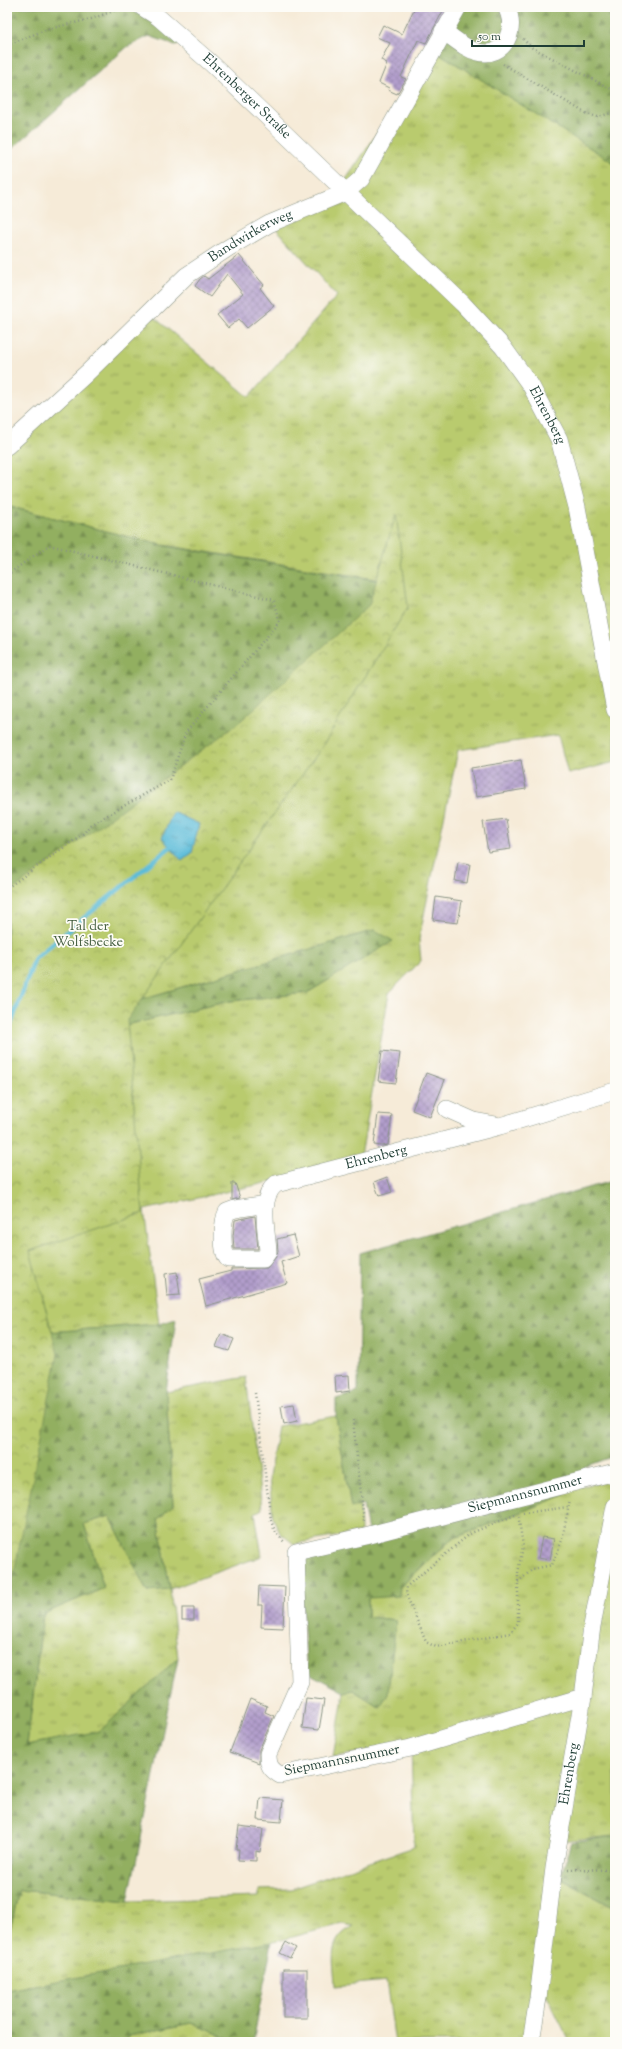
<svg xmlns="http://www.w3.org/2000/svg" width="622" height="2049" font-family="'Sorts Mill Goudy',serif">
  <defs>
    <pattern id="grass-tufts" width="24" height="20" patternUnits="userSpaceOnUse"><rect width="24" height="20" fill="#b9cb6e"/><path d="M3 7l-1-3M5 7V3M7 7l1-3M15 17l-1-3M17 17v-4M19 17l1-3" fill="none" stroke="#96a65b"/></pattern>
    <pattern id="forest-firs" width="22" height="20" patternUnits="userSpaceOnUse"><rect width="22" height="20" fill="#92af61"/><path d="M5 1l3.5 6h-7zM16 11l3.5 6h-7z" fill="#779051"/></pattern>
    <pattern id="park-crowns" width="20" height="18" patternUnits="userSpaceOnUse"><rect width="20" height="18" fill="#b9cb6e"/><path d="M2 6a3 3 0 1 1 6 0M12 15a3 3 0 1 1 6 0" fill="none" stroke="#96a65b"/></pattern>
    <pattern id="water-ripples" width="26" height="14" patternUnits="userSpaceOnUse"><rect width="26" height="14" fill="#5bbcd9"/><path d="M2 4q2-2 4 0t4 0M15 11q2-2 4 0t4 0" fill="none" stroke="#4b9ab1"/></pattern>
    <pattern id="building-cross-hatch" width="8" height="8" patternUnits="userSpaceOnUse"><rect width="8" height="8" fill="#b29ecc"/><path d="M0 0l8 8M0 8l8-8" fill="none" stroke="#9082a6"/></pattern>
  </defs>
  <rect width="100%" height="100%" fill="#fdfcf7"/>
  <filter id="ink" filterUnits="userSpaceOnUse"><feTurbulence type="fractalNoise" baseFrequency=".025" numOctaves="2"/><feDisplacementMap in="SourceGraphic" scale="8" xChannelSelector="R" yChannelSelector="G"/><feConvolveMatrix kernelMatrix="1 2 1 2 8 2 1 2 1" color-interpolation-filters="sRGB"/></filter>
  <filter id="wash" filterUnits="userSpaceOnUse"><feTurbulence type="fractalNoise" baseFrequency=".012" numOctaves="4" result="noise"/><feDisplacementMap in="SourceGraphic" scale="16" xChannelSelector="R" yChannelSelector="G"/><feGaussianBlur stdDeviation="0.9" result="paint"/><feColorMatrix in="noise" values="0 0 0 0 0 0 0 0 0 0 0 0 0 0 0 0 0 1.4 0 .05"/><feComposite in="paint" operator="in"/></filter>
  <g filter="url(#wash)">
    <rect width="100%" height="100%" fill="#f6ebd8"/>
    <g fill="url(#grass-tufts)" stroke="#6c8451">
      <path d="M 434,50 L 615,162 L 615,762 L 568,774 L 558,735 L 458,750 L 419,939 L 421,961 L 389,993 L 360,1162 L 144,1210 L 159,1324 L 7,1335 L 7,1087 L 100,1031 L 230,1001 L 307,993 L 392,941 L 375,930 L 74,1019 L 394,582 L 157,544 L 7,506 L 7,450 L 149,313 L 249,397 L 337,296 L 272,224 L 340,188 Z"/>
      <path d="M 246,1377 L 262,1509 L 255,1513 L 262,1556 L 170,1589 L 178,1658 L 100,1732 L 27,1745 L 43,1614 L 104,1588 L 84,1524 L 110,1516 L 147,1591 L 170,1589 L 158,1519 L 173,1505 L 166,1392 Z"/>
      <path d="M 336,1416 L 351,1507 L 360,1505 L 361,1532 L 294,1544 L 280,1533 L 273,1518 L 269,1477 L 278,1426 Z"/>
      <path d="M 614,1479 L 580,1682 L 573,1691 L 411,1744 L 333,1757 L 344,1692 L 353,1690 L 380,1707 L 396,1620 L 368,1617 L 368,1598 L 400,1587 L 452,1539 L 564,1495 L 566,1490 Z"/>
      <path d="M 615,1516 L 615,1836 L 558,1841 L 560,1878 L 615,1908 L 615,2042 L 570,2042 L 546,1994 L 526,2042 L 395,2042 L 386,1981 L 335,1986 C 334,1960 326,1940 354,1926 L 342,1924 L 254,1947 L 7,1990 L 7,1943 L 19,1890 L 128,1901 L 259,1897 L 259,1890 L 291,1889 L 414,1847 L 411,1746 L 585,1691 Z"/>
      <path d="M 191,2023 L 238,2042 L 127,2042 L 128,2036 Z"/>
    </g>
    <g fill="url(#forest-firs)" stroke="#58764a">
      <path d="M 7,7 L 144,7 L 185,42 L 175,45 L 149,36 L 127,47 L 7,153 Z"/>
      <path d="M 458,7 L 615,7 L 614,163 L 434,50 Z"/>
      <path d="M 7,506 L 165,546 L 395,583 L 7,943 Z"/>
      <path d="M 375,930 L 393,941 L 307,993 L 230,1001 L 100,1031 L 74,1019 Z"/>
      <path d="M 615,1180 L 615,1456 L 584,1467 L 584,1477 L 569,1481 L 564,1495 L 452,1539 L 400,1587 L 399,1596 L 368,1598 L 368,1617 L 396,1620 L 388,1693 L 380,1707 L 353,1690 L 344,1692 L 307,1672 L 299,1555 L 369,1537 L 363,1504 L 351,1508 L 336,1416 L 336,1399 L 358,1392 L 360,1253 Z"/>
      <path d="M 176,1319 L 166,1392 L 173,1505 L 158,1519 L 170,1589 L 147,1591 L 110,1516 L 84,1524 L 104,1588 L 43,1614 L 27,1745 L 100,1731 L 178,1658 L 128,1901 L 19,1890 L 7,1943 L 7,1335 L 159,1324 Z"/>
      <path d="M 615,1836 L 615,1908 L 560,1878 L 572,1842 Z"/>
      <path d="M 272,1942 L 253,2042 L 238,2042 L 191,2023 L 128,2036 L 127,2042 L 7,2042 L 7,1990 Z"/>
    </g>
    <path fill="url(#park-crowns)" stroke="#6c8451" d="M 396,514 L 408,607 L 320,750 L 127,1020 L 143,1213 L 30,1251 L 58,1354 L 7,1608 L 7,894 L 237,724 L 369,605 Z"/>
    <path fill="url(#water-ripples)" stroke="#3d7c86" d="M 173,812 L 199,824 L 192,853 L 182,861 L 162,838 Z"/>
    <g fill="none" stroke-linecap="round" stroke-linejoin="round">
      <path stroke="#5bbcd9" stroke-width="4.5" d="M 7,1035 L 35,958 L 174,844"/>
    </g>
    <g id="blocks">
      <g fill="url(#building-cross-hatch)">
        <path d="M 415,7 L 445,7 L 426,43 L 418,40 L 401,77 L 406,79 L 397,94 L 388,90 L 389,88 L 379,83 L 387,63 L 381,60 L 390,43 L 377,37 L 383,25 L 402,34 Z"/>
        <path d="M 239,255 L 264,285 L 260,288 L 274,306 L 247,328 L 239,319 L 228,328 L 217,315 L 243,294 L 227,274 L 210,297 L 195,286 L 200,279 L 204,276 L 208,279 Z"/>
        <path d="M 521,760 L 526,789 L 476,797 L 471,768 Z"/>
        <path d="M 506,819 L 511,849 L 488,852 L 483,822 Z"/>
        <path d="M 458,862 L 470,864 L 467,883 L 455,881 Z"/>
        <path d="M 436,897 L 462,901 L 458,923 L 433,920 Z"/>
        <path d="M 382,1051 L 400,1053 L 396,1083 L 378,1081 Z"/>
        <path d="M 426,1073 L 445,1080 L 430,1117 L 412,1110 Z"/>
        <path d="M 378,1114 L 392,1115 L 388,1145 L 382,1146 L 374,1145 Z"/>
        <path d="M 387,1177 L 392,1192 L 379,1196 L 374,1182 Z"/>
        <path d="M 232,1183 L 235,1183 L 240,1198 L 232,1200 Z"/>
        <path d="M 255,1216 L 258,1249 L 234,1249 L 233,1236 L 235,1220 Z"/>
        <path d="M 293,1235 L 299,1256 L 281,1262 L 287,1283 L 206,1306 L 199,1279 L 231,1271 L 231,1269 L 267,1268 L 276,1257 L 278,1251 L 277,1239 Z"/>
        <path d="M 177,1272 L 180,1295 L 167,1296 L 165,1274 Z"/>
        <path d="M 221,1334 L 234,1339 L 229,1351 L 216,1347 Z"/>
        <path d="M 349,1375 L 350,1391 L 336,1393 L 335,1376 Z"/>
        <path d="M 294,1404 L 297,1421 L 284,1424 L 281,1406 Z"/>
        <path d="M 542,1537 L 554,1539 L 550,1560 L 538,1558 Z"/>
        <path d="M 259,1586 L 285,1587 L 283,1628 L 261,1627 L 262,1605 L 258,1605 Z"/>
        <rect x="182" y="1608" width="12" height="12"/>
        <path d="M 306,1698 L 324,1700 L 319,1730 L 302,1728 Z"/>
        <path d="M 250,1699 L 267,1706 L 265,1712 L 274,1716 L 259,1750 L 259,1763 L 230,1752 Z"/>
        <path d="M 260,1798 L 283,1800 L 281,1822 L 258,1820 Z"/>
        <path d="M 239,1826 L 263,1829 L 260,1852 L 256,1851 L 256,1861 L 238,1860 L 239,1849 L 236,1849 Z"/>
        <path d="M 286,1942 L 296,1948 L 290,1958 L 280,1953 Z"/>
        <rect x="283" y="1969" width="24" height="49"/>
      </g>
    </g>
  </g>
  <g filter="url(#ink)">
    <use href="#blocks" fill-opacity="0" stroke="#8a9486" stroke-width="1"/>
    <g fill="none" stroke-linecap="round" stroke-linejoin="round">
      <g stroke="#8a9486" stroke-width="18">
        <g id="minor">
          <path id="s1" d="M 142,7 L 158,17 L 212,64 L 463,304 L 503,347 L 531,386 L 559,439 L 577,507 L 615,710"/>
          <path d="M 443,31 C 454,38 465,49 478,52 C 505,59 518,28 506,7"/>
          <path id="s2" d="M 7,446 L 87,373 L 186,276 L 228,248 L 269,224 L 346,192 L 361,179 L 458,7"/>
          <path d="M 447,1109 L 474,1121 L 496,1125"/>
          <path id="s3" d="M 266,1204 L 235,1209 L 227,1212 C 222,1221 221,1252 228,1259 L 263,1259 L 268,1252 C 267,1231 258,1198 276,1184 L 500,1126 L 615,1091"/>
          <path id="s4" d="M 583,1697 L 411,1748 L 280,1775 C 270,1769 268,1765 268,1754 L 300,1682 L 296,1552 L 365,1536 L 615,1472"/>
          <path id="s5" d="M 531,2042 L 538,1998 L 554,1868 L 583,1697 L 592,1626 L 615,1506"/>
        </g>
      </g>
      <g stroke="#8a9486" stroke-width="2.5" stroke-dasharray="1 3" stroke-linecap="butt">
        <path d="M 523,39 L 531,47 L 615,91"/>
        <path d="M 7,45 L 48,29 L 91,19 L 124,7"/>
        <path d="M 503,64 L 587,114 L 598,117 L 615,112"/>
        <path d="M 7,575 L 49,545 L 274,600 L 280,621 L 186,732 L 170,780 L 90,825 L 84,833 L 7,888"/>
        <path d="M 255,1393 L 271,1521 L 275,1531 L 285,1543"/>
        <path d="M 353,1420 L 364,1521"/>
        <path d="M 523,1513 L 568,1507"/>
        <path d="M 515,1515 L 471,1533 L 407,1586 L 406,1594 L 426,1642 L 436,1647 L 510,1633 L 518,1623 L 518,1573 L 523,1546 L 518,1514"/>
        <path d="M 518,1582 L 533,1569 L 552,1565 L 562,1540 L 570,1499"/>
        <path d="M 568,1869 L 615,1870"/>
      </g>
      <use href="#minor" stroke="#fff" stroke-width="17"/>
    </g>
  </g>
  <g text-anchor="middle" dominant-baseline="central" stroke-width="3.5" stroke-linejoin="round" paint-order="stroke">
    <g font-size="14" fill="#1f3d34" stroke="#fdfcf7">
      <text stroke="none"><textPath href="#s1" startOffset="138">Ehrenberger Straße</textPath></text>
      <text stroke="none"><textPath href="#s2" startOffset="323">Bandwirkerweg</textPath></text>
      <text stroke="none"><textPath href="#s1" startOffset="578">Ehrenberg</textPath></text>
      <text stroke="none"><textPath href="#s3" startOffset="307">Ehrenberg</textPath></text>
      <text stroke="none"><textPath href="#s4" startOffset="784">Siepmannsnummer</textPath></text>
      <text transform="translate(342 1761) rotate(-11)">Siepmannsnummer</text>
      <text stroke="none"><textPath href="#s5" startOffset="271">Ehrenberg</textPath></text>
    </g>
    <g font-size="14" fill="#466042" stroke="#fdfcf7">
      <text x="88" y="927">Tal der<tspan x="88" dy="16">Wolfsbecke</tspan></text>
    </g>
  </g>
  <rect width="622" height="2049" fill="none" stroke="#fdfcf7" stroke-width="24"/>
  <path d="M472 40v6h112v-6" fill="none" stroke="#1f3d34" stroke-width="2"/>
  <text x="478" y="40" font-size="12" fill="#1f3d34" stroke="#fdfcf7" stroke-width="3" paint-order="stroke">50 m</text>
</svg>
